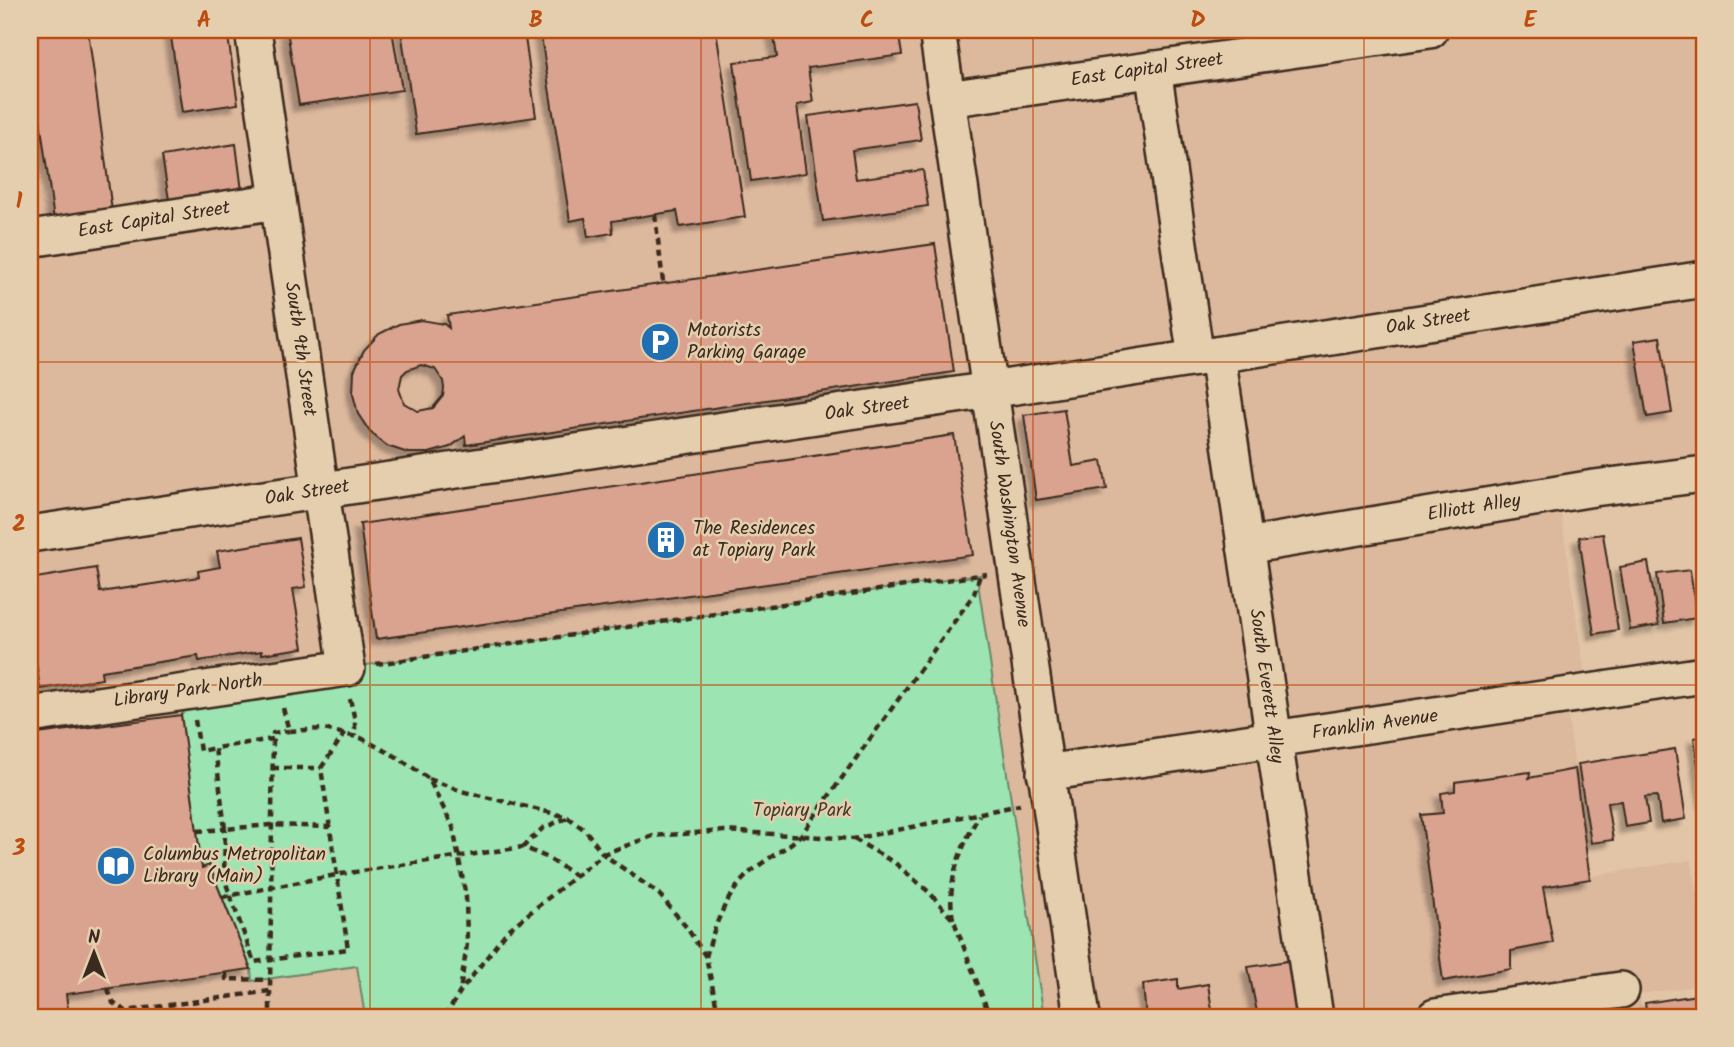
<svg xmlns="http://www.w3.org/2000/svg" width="1734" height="1047" font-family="Kalam,sans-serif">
  <defs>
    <filter id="shadow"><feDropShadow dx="-6" dy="6" stdDeviation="2" flood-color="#0004"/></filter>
  </defs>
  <rect width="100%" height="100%" fill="#e2c5a7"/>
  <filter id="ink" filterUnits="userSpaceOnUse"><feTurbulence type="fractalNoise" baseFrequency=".0143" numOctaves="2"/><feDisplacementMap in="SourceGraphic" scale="14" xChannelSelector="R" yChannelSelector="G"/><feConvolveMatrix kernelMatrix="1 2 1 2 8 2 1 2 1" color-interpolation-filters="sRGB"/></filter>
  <g filter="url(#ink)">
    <path fill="#dcb89d" d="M 30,30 L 1704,30 L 1704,483 L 1560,506 L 1587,689 L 1565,694 L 1590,876 L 1691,860 L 1704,940 L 1704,985 L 1640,994 L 1642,1017 L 30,1017 Z"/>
    <path fill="#9ce4b2" stroke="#6c8768" stroke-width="2" d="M 980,575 L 978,583 L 1044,1017 L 365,1017 L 357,966 L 252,981 L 251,969 L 210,866 L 202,868 L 181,715 L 210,688 Z"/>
    <g fill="#d9a390" stroke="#3b2a1e" stroke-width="2" fill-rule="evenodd" filter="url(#shadow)">
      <path d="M 30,30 L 88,30 L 112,211 L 54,220 L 40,120 L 30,122 Z"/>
      <path d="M 170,30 L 227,30 L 238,104 L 182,112 Z"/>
      <path d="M 287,30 L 392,30 L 402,90 L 299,105 Z"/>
      <path d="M 401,30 L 524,30 L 536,117 L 416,134 Z"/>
      <path d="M 540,30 L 716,30 L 745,217 L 680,227 L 677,211 L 612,221 L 613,233 L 588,237 L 585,218 L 570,221 Z"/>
      <path d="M 773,30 L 898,30 L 902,55 L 808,68 L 813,102 L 797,105 L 806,173 L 751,181 L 734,62 L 777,57 Z"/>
      <path d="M 915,101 L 921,140 L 852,150 L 856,179 L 923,170 L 928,206 L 823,221 L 808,116 Z"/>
      <path d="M 236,144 L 242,191 L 170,206 L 162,156 Z"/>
      <path d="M 935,244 L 954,372 L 466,445 L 465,436 L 450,447 L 429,453 L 408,453 L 387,446 L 370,432 L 358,414 L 353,394 L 354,371 L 364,350 L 379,334 L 399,324 L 421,320 L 444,324 L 449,328 L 447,315 ZM 421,365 L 435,369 L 443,381 L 444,388 L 443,396 L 433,408 L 418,411 L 404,403 L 399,389 L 402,375 L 407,370 Z"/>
      <path d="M 1660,337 L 1672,413 L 1647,417 L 1634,341 Z"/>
      <path d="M 1064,409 L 1073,466 L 1102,461 L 1107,489 L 1036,500 L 1024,415 Z"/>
      <path d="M 954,435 L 973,555 L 376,639 L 360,524 Z"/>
      <path d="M 1603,534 L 1618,630 L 1594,634 L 1579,537 Z"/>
      <path d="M 298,538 L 306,587 L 293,589 L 303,648 L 262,654 L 262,651 L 199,661 L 198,656 L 101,671 L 102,679 L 40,689 L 30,622 L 30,579 L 96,568 L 100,592 L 199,577 L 198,571 L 220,567 L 217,551 Z"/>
      <path d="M 1648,562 L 1659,625 L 1630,630 L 1620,567 Z"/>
      <path d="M 1690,570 L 1697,618 L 1664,623 L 1657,574 Z"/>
      <path d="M 181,715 L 202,868 L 209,865 L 251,969 L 66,994 L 69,1017 L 30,1017 L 30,735 Z"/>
      <path d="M 1704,736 L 1704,803 L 1694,738 Z"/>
      <path d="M 1675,749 L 1686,819 L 1661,823 L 1657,796 L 1645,797 L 1649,823 L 1625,827 L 1621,801 L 1607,803 L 1613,840 L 1591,843 L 1578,764 Z"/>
      <path d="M 1575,769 L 1590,879 L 1543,887 L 1553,943 L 1511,951 L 1511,969 L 1443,981 L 1421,815 L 1443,813 L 1441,793 L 1455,791 L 1455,782 L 1530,772 L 1529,778 Z"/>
      <path d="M 1294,960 L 1304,1017 L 1258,1017 L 1248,967 Z"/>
      <path d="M 1178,979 L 1178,989 L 1208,984 L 1213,1017 L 1146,1017 L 1143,984 Z"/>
      <path d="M 1704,994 L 1704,1017 L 1647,1017 L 1645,1003 Z"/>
    </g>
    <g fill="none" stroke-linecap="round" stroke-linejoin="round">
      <g stroke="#3b2a1e" stroke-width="40">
        <g id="minor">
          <path d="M 937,30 L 1082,1017"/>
          <path d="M 1153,69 L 1196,358"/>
          <path d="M 947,99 L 1430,30"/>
          <path d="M 30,239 L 278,201"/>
          <path d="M 1217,355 L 1315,1017"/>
          <path d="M 30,534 L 990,390 L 1704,279"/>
          <path d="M 1245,546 L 1594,488 L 1704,474"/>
          <path d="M 30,715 L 347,668 L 253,30"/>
          <path d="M 1045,773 L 1704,675"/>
          <path d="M 1435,1017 L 1621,990"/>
        </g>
      </g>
      <g stroke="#3b2a1e" stroke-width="4.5" stroke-dasharray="7 5" stroke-linecap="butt">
        <path d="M 655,215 L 663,282"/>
        <path d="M 376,664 L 987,574"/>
        <path d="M 350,699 L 355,720 L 355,736"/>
        <path d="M 283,708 L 289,731 L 324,729 L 361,738 L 397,757 L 429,779 L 453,827 L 466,897 L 467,944 L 460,991"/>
        <path d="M 195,720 L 200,751 L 215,748"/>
        <path d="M 273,739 L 215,748 L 225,829 L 270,825 L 330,827"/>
        <path d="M 272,768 L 321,768"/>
        <path d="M 429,779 L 461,791 L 568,817 L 586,831 L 603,854 L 659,894 L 687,928 L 706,957 L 719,1017"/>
        <path d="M 567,818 L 543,828 L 523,847 L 546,857 L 575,875"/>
        <path d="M 197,831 L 225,829 L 224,878 L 254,962 L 348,949 L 321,768 L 345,733"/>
        <path d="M 854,839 L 895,863 L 930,893 L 954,921 L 990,1017"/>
        <path d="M 222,897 L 341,874 L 523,847"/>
        <path d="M 953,919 C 946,881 961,848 979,815"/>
        <path d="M 706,957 C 715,923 729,885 761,864 C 775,854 788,847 801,835 L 974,594 L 980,575"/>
        <path d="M 226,973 L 226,979 L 270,980"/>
        <path d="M 108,989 L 113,1003 L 126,1011 L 270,991 L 273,733 L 289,731"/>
        <path d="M 270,991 L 270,1017"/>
        <path d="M 445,1017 L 460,992 L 507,931 L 603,854 L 653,836 L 724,831 L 853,839 L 1020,805"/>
      </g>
      <use href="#minor" stroke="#e4cead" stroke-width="35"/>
    </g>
  </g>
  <path fill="none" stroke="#bd4d10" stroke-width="2" stroke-opacity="0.55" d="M 370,30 L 370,1017M 701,30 L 701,1017M 1033,30 L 1033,1017M 1364,30 L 1364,1017M 30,362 L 1704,362M 30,685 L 1704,685"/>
  <defs>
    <g id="parking-disc" transform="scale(2.0125)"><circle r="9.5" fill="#1f6fb2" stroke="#e4cead"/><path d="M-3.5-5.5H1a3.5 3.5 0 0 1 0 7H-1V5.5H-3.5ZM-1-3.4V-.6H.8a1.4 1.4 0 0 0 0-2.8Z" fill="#fff"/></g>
    <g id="building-disc" transform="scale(2.0125)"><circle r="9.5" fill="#1f6fb2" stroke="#e4cead"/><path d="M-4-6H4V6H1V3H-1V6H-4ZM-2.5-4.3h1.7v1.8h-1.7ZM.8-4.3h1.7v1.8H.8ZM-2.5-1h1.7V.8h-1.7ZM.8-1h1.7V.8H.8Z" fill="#fff"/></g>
    <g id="library-disc" transform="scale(2.0125)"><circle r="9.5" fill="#1f6fb2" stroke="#e4cead"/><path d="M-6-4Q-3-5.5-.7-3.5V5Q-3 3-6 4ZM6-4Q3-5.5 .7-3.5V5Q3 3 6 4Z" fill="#fff"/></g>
  </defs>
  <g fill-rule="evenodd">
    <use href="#parking-disc" x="660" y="342"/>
    <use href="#building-disc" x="666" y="540"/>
    <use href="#library-disc" x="116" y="866"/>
  </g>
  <g text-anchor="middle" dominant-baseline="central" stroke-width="5" stroke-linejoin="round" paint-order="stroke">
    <g font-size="19" fill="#3b2a1e" stroke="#e4cead">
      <text transform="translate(1147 70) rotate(-8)">East Capital Street</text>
      <text transform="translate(154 220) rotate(-9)">East Capital Street</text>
      <text transform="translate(1428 322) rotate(-9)">Oak Street</text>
      <text transform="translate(300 349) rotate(82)">South 9th Street</text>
      <text transform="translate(867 409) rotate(-8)">Oak Street</text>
      <text transform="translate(307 493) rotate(-9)">Oak Street</text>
      <text transform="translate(1474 508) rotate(-9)">Elliott Alley</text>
      <text transform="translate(1009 524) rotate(82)">South Washington Avenue</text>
      <text transform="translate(1266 686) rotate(82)">South Everett Alley</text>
      <text transform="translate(188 691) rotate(-8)">Library Park North</text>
      <text transform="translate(1375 725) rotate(-8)">Franklin Avenue</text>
    </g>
    <g font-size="19" fill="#3b2a1e" stroke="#e4cead" text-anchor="start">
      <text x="687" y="331">Motorists<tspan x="687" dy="22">Parking Garage</tspan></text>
      <text x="693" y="529">The Residences<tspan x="693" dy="22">at Topiary Park</tspan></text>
      <text x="143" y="855">Columbus Metropolitan<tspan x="143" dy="22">Library (Main)</tspan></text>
    </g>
    <g font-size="19" fill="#453d2d" stroke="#e4cead">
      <text x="802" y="811">Topiary Park</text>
    </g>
  </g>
  <rect width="1734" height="1047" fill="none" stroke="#e4cead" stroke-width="77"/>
  <g transform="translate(94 953)" stroke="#e4cead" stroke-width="5" paint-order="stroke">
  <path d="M0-5L12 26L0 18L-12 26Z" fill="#3b2a1e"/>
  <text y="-10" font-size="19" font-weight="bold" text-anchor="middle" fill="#3b2a1e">N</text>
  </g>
  <rect x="38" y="38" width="1658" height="971" fill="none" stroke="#bd4d10" stroke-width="2.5"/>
  <g font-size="23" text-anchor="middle" font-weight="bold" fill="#bd4d10">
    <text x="204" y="27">A</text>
    <text x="536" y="27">B</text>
    <text x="867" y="27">C</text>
    <text x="1198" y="27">D</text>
    <text x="1530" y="27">E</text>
    <text x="19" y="208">1</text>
    <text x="19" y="531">2</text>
    <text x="19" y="855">3</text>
  </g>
</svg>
